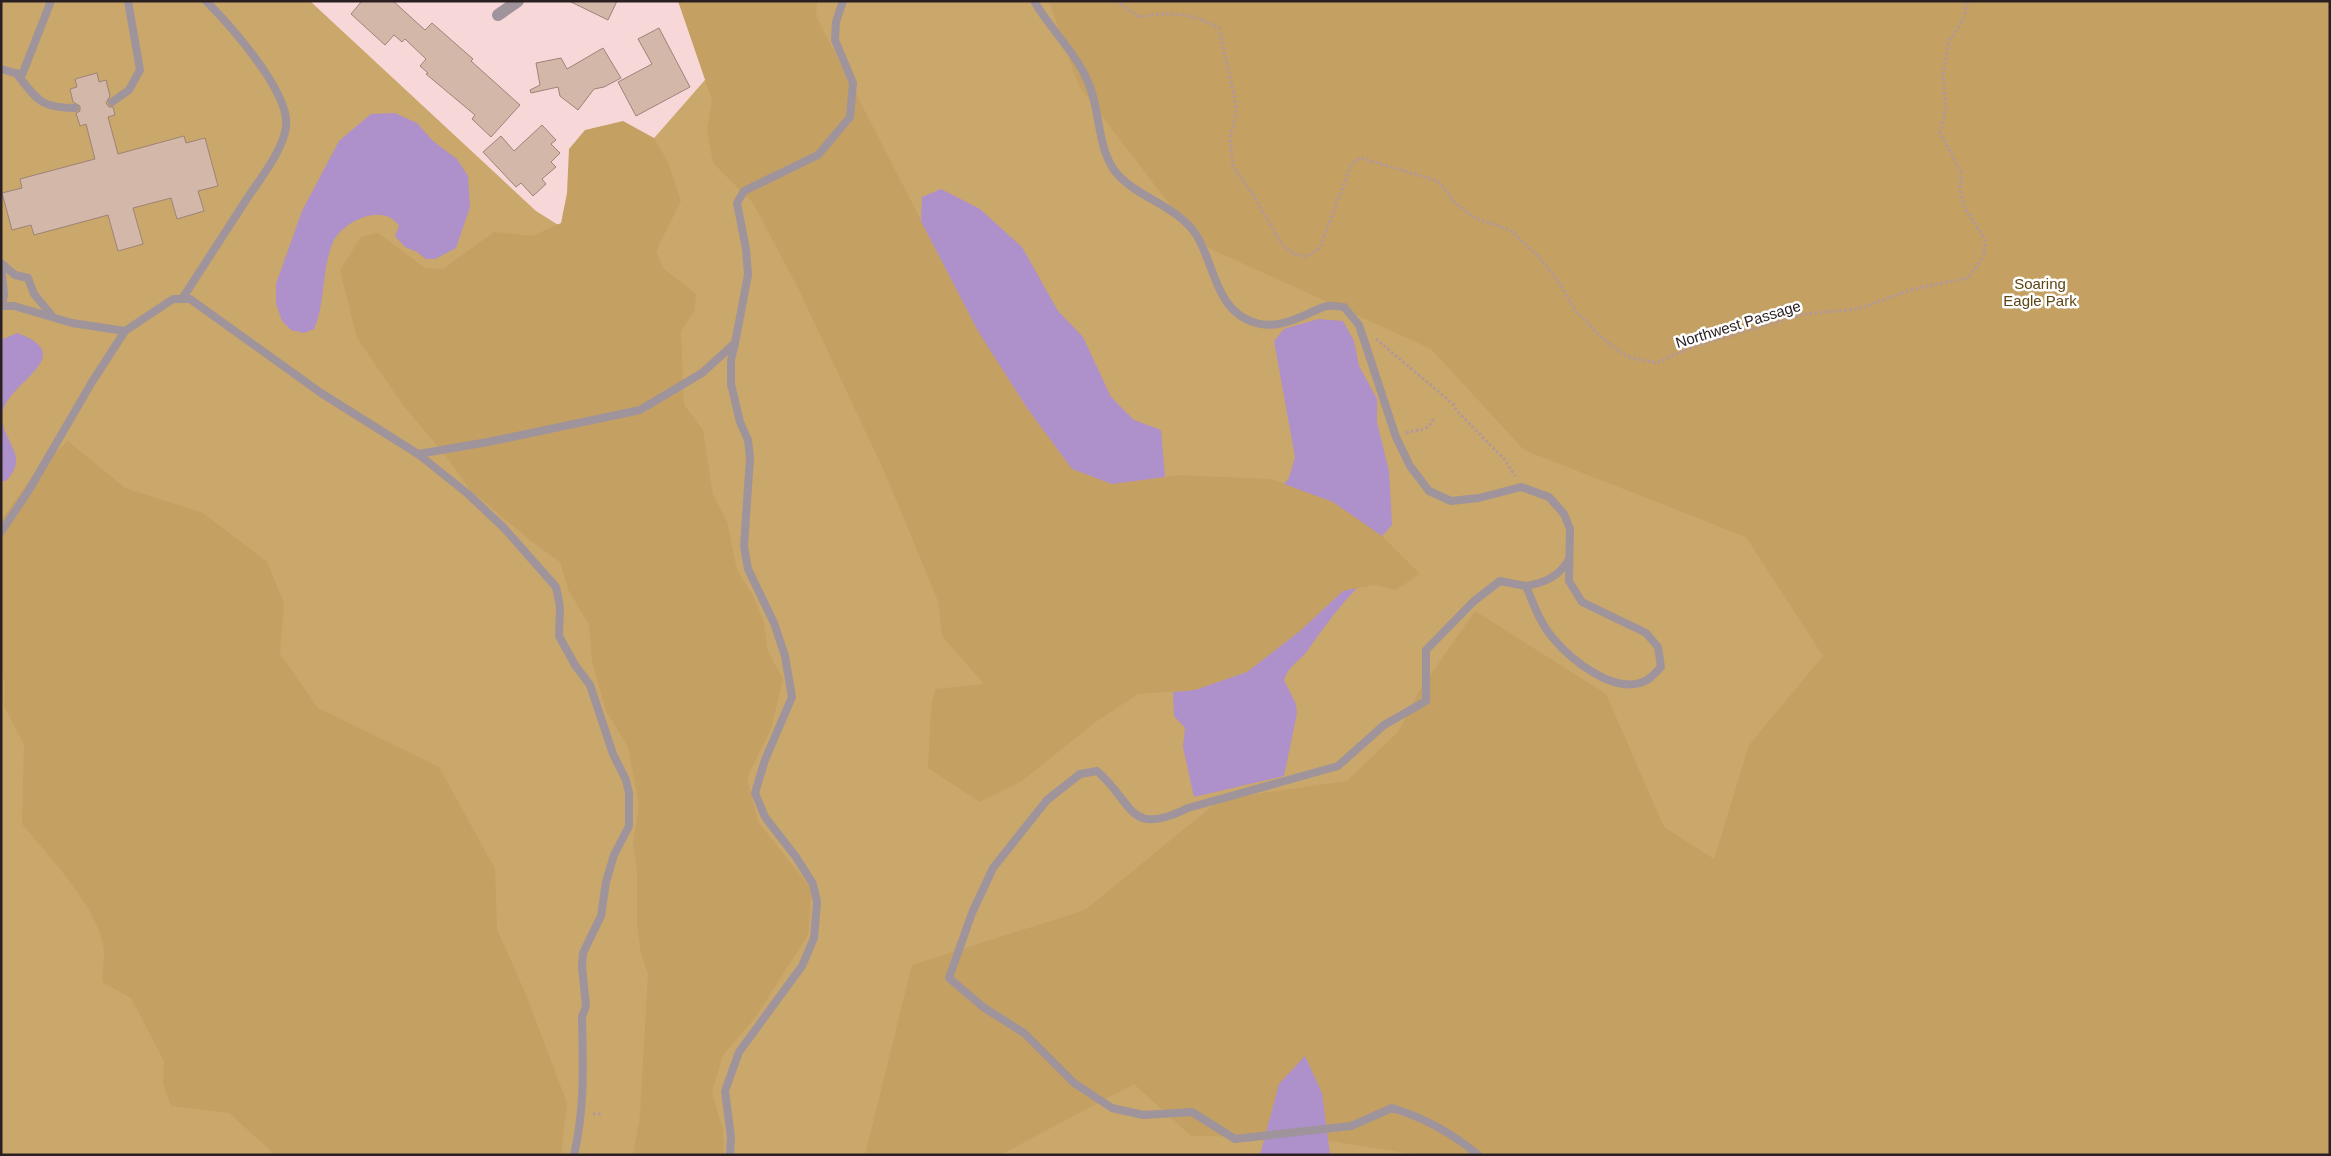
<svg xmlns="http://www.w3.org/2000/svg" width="2331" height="1156" font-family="Helvetica,sans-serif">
  <rect width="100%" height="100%" fill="#f8d7d9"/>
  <path fill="#caa76b" d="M 1,1 L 310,1 L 536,211 L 571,233 L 774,1 L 2330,1 L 2330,1155 L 1,1155 Z"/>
  <g fill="#c4a063">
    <path d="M 678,1 L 817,1 L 816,16 L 978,331 L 1027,408 L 1072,469 L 1112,484 L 1178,475 L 1272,479 L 1333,502 L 1382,536 L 1420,574 L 1396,590 L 1374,585 L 1343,591 L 1300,631 L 1247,672 L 1195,690 L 1138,694 L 1097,721 L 1022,781 L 980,802 L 928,768 L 931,709 L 935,689 L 984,684 L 942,636 L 938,601 L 885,473 L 798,288 L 753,203 L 713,163 L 707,129 L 712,100 Z"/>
    <path d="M 1049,1 L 2330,1 L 2330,1155 L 1418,1155 L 1306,1137 L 1191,1136 L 1134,1084 L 1000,1155 L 865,1155 L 912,965 L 1085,910 L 1221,799 L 1347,781 L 1398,732 L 1418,693 L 1475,611 L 1606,694 L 1664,827 L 1714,859 L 1749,745 L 1823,656 L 1746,537 L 1524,450 L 1431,349 L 1200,244 L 1079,86 Z"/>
    <path d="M 623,121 L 654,138 L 668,162 L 681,201 L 656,251 L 663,268 L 696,294 L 695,310 L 681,331 L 684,405 L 703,430 L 713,495 L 727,521 L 737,570 L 753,596 L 764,623 L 768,652 L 783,679 L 771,729 L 747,778 L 758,822 L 812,890 L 808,935 L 755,1018 L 723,1055 L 712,1093 L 723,1130 L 724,1155 L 633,1155 L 640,1115 L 648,974 L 641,954 L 637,924 L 637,869 L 633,843 L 639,805 L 628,747 L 606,711 L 592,661 L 589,625 L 568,589 L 560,562 L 531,541 L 470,490 L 449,460 L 403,405 L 357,338 L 340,270 L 361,237 L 378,233 L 425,268 L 443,269 L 494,232 L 532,236 L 561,223 L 567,193 L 569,149 L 585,130 Z"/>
    <path d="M 68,441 L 125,488 L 203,513 L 267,562 L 284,603 L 280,654 L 318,708 L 439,767 L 495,869 L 497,929 L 527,997 L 567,1103 L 561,1155 L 271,1155 L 271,1151 L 229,1113 L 171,1106 L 163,1083 L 164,1061 L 131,998 L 102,982 C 102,972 104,961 104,951 C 102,912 47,854 22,824 L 24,744 L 4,707 L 5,686 L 1,665 L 1,520 L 39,467 Z"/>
  </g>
  <g fill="#ae90cb">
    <path d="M 395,113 L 417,123 L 433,141 L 457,159 L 468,176 L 470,207 L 456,248 L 435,259 L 426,259 L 417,252 L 405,247 L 395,236 L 399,226 C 384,202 343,221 333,242 C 321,270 326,302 314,329 L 304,333 L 291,330 L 282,321 L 276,304 L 276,284 L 302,211 L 339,141 L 371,114 Z"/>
    <path d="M 941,189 L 980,209 L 1022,247 L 1058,311 L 1083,337 L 1111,397 L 1134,420 L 1161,430 L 1165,477 L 1112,484 L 1072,469 L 1027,408 L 978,331 L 921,221 L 922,197 Z"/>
    <path d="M 1318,319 L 1343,321 L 1354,341 L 1359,366 L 1377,399 L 1377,422 L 1389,471 L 1392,525 L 1382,536 L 1333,502 L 1284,484 L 1289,478 L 1295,457 L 1274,341 L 1284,329 Z"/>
    <path d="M 17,333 C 84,357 0,384 2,418 C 4,444 30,456 6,481 L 1,481 L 1,340 Z"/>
    <path d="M 1357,588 C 1337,609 1324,627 1308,650 C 1299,662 1289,665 1284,680 L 1296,704 L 1297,713 L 1284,776 L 1194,797 L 1183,747 L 1185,728 L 1174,716 L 1173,692 L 1195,690 L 1247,672 L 1300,631 L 1343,591 Z"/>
    <path d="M 1305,1056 L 1322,1093 L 1330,1155 L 1260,1155 L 1279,1084 Z"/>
  </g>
  <g fill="#d3b8aa" stroke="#9d8377">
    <path d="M 362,1 L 393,1 L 425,30 L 432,23 L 473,59 L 471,61 L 520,105 L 491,137 L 472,119 L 475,115 L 426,74 L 428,73 L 420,66 L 426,59 L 405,39 L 402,42 L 394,35 L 385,45 L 351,14 Z"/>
    <path d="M 569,1 L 617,1 L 608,20 Z"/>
    <path d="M 659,28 L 690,87 L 636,116 L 618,82 L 652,64 L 638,39 Z"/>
    <path d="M 603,48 L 621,78 L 604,87 L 594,89 L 578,110 L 560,96 L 558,87 L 531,93 L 530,90 L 540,85 L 536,63 L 561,58 L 567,69 Z"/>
    <path d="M 97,73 L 99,82 L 106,80 L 110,96 L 106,103 L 109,107 L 113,107 L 115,115 L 108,117 L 118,154 L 184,136 L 186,143 L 205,138 L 218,186 L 198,191 L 204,211 L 177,219 L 171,198 L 133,208 L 143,244 L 118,251 L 108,215 L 34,235 L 31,225 L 12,230 L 2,193 L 22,188 L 20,179 L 95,159 L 86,124 L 80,126 L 76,113 L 80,111 L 80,106 L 73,102 L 70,89 L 77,87 L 75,79 Z"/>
    <path d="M 542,125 L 556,140 L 551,144 L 560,153 L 551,162 L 556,167 L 542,179 L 546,184 L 533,196 L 521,183 L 516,187 L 483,152 L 501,136 L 514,151 Z"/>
  </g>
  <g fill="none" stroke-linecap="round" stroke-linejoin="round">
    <g stroke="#b2989a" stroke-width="3" stroke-dasharray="2.5 2.5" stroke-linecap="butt">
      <path d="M 1116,1 L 1139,17 C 1171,12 1189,12 1219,28 L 1237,109 L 1230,139 L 1233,166 L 1255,198 L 1281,243 L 1292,253 L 1307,257 L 1320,247 L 1352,163 L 1361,158 L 1438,181 L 1456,204 L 1475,218 L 1510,230 L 1538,256 L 1557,280 L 1575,310 L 1603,339 L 1627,357 L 1656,363 L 1692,347 L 1803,314 L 1858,309 L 1913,289 L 1968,278 L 1984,256 L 1985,239 L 1964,207 L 1960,189 L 1962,174 L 1940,132 L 1946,108 L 1943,74 L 1949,41 L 1963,20 L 1968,1"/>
      <path d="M 1376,339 L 1453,404 L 1457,411 L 1505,460 L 1515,476"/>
      <path d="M 1406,433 C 1420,428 1427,433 1434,418"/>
      <path d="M 593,1114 L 601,1114"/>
    </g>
    <g stroke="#9f949b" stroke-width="8">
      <path d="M 1034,1 C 1052,32 1080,56 1091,90 C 1100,116 1098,146 1114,170 C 1135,198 1178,205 1197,236 C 1215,266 1216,312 1256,323 C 1277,329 1296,319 1314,311 C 1319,309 1324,306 1328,306 C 1333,305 1339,307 1344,307 L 1359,325 L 1396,437 L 1410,466 L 1429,491 L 1451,501 L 1479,498 L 1521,487 L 1549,497 L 1564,514 L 1570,529 L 1569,581 L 1582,602 L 1646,633 L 1658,647 L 1661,667 C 1657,671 1652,677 1647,680 C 1616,697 1571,660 1552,637 C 1540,623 1533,603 1526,586 L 1500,581 L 1474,601 L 1426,650 L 1426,701 L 1384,725 L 1338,766 L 1188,808 C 1128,838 1134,803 1097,771 L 1080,774 L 1047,800 L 993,868 L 972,913 L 949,978 L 983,1007 L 1024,1033 L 1074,1083 L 1112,1108 L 1143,1115 L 1192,1112 L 1235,1139 L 1351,1126 L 1392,1108 C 1425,1118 1451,1132 1478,1155"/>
      <path d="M 1,69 L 22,75 L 51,1"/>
      <path d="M 16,73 C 37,99 39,108 75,108"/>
      <path d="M 112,102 L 129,90 L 140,70 L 128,1"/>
      <path d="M 1,263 L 15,275 L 28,278 L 34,294 L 53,317"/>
      <path d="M 1,266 L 4,294 L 2,306"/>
      <path d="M 182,299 C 204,265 226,231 248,197 C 261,178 283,150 286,127 C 291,93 229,24 206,1"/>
      <path d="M 1,306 L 14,306 L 72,323 L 125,331 L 173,299 L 190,299 L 321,393 L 418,454 L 488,442 L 640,410 L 702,373 L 735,343 L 748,275 L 746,249 L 737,203 L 744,191 L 818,155 L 850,117 L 853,83 L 835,40 L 836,22 L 843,1"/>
      <path d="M 418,454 L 468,494 L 504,528 L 556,587 L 560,607 L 559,636 L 575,665 L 590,685 L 613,754 L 626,780 L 629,793 L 629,826 L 614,855 L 606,882 L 601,916 L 583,953 L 582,967 L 586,1006 L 582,1017 C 583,1065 585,1108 574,1155"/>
      <path d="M 1,532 L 29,490 L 92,382 L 125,331"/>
      <path d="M 1526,586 C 1544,583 1558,577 1568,561"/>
      <path d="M 730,1155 L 731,1137 L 725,1091 L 739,1052 L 802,966 L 814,938 L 817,902 L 813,884 L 796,857 L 765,817 L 755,793 L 765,760 L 792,697 L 785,656 L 774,623 L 748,569 L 744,546 L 750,458 L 748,440 L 740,422 L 731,384 L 731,360 L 735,343"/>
    </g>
    <path stroke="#9f949b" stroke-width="12" d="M 498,15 L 518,1"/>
  </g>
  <g text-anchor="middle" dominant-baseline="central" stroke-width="5" stroke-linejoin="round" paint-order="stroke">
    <g font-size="15" fill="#5e4514" stroke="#fff">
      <text x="2040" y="283">Soaring<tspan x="2040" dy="17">Eagle Park</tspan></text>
    </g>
    <g font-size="15" fill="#2b2021" stroke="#fff">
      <text transform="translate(1738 324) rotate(-17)">Northwest Passage</text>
    </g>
  </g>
  <rect width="2331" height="1156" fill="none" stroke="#2b2021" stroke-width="5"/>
</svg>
